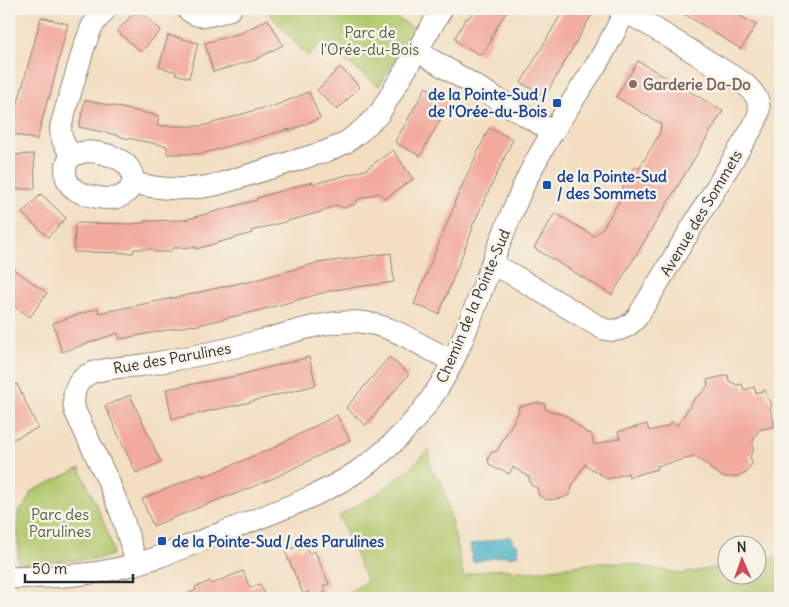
<svg xmlns="http://www.w3.org/2000/svg" width="789" height="607" font-family="Delius,sans-serif">
  <rect width="100%" height="100%" fill="#f7f3e8"/>
  <filter id="ink" filterUnits="userSpaceOnUse"><feTurbulence type="fractalNoise" baseFrequency=".02" numOctaves="2"/><feDisplacementMap in="SourceGraphic" scale="10" xChannelSelector="R" yChannelSelector="G"/><feConvolveMatrix kernelMatrix="1 2 1 2 8 2 1 2 1" color-interpolation-filters="sRGB"/></filter>
  <filter id="wash" filterUnits="userSpaceOnUse"><feTurbulence type="fractalNoise" baseFrequency=".0096" numOctaves="4" result="noise"/><feDisplacementMap in="SourceGraphic" scale="20" xChannelSelector="R" yChannelSelector="G"/><feGaussianBlur stdDeviation="1.12" result="paint"/><feColorMatrix in="noise" values="0 0 0 0 0 0 0 0 0 0 0 0 0 0 0 0 0 1.4 0 .05"/><feComposite in="paint" operator="in"/></filter>
  <g filter="url(#wash)">
    <rect width="100%" height="100%" fill="#f3dec1"/>
    <g fill="#b1c76c" stroke="#6e794c">
      <path d="M 265,9 L 381,9 L 414,28 L 379,86 L 321,43 L 308,57 Z"/>
      <path d="M 429,449 L 429,460 L 430,467 L 434,473 L 440,479 L 447,500 L 464,578 L 468,574 L 489,570 L 502,569 L 528,572 L 538,571 L 593,563 L 626,563 L 683,574 L 689,571 L 693,572 L 726,565 L 726,574 L 756,574 L 757,558 L 774,557 L 780,558 L 780,598 L 772,596 L 760,598 L 340,598 L 367,581 L 339,516 L 378,493 L 409,469 Z"/>
      <path d="M 80,468 L 107,530 L 113,552 L 111,555 L 106,557 L 94,559 L 18,564 L 18,511 C 25,507 30,500 30,492 Z"/>
    </g>
    <path fill="#48b2c6" stroke="#3a6e78" d="M 511,536 L 513,544 L 517,544 L 519,555 L 509,557 L 508,555 L 473,562 L 470,545 Z"/>
    <g id="blocks">
      <g fill="#f2aa9d">
        <path d="M 138,9 L 161,30 L 141,52 L 117,31 Z"/>
        <path d="M 474,9 L 508,9 L 490,39 L 492,39 L 483,54 L 481,53 L 480,55 L 456,41 L 457,39 L 455,38 L 466,18 L 468,19 Z"/>
        <path d="M 564,9 L 595,9 L 545,96 L 521,83 Z"/>
        <path d="M 676,9 L 728,9 L 756,25 L 741,49 Z"/>
        <path d="M 41,17 L 68,24 L 49,99 L 48,98 L 37,140 L 10,133 Z"/>
        <path d="M 268,19 L 283,45 L 255,60 L 213,72 L 205,43 L 241,33 Z"/>
        <path d="M 168,35 L 198,43 L 189,78 L 176,74 L 176,72 L 159,67 Z"/>
        <path d="M 638,61 L 723,111 L 612,295 L 534,248 L 555,213 L 594,236 L 603,228 L 624,193 L 621,191 L 635,167 L 639,169 L 660,133 L 661,124 L 616,97 Z"/>
        <path d="M 340,67 L 360,87 L 337,110 L 317,90 Z"/>
        <path d="M 426,87 L 451,101 L 420,156 L 395,142 Z"/>
        <path d="M 309,92 L 320,118 L 289,131 L 289,129 L 201,154 L 167,154 L 167,146 L 121,137 L 121,136 L 79,127 L 85,100 L 159,116 L 157,126 L 203,126 L 269,106 L 269,108 Z"/>
        <path d="M 489,128 L 513,139 L 472,227 L 473,228 L 439,314 L 414,304 L 455,204 L 454,203 Z"/>
        <path d="M 393,150 L 413,179 L 385,199 L 380,193 L 358,199 L 355,204 L 343,208 L 338,205 L 321,211 L 321,212 L 251,231 L 252,233 L 196,249 L 196,247 L 173,248 L 170,252 L 154,252 L 151,249 L 134,249 L 133,253 L 74,252 L 75,223 L 131,224 L 144,223 L 144,221 L 184,220 L 257,200 L 257,198 L 301,185 L 313,182 L 314,184 L 365,170 Z"/>
        <path d="M 34,154 L 35,189 L 9,189 L 9,155 Z"/>
        <path d="M 41,194 L 66,218 L 48,237 L 22,213 Z"/>
        <path d="M 391,253 L 394,282 L 333,290 L 265,309 L 194,326 L 193,325 L 120,339 L 118,333 L 62,352 L 53,323 L 98,308 L 99,313 L 183,296 L 244,282 L 245,283 L 317,263 Z"/>
        <path d="M 9,266 L 47,293 L 30,317 L 9,303 Z"/>
        <path d="M 309,357 L 316,385 L 242,404 L 172,419 L 166,389 L 236,376 Z"/>
        <path d="M 389,357 L 409,374 L 366,425 L 346,408 Z"/>
        <path d="M 728,375 L 729,381 L 737,385 L 742,384 L 744,390 L 754,387 L 756,393 L 765,390 L 768,399 L 770,400 L 772,406 L 770,408 L 775,426 L 759,430 L 753,441 L 753,451 L 750,456 L 752,464 L 746,473 L 735,477 L 722,477 L 716,472 L 710,469 L 709,466 L 694,457 L 657,466 L 658,469 L 629,477 L 628,473 L 607,479 L 585,464 L 573,484 L 570,494 L 563,498 L 547,500 L 539,496 L 537,488 L 531,485 L 529,477 L 513,467 L 509,474 L 501,469 L 498,470 L 489,464 L 488,458 L 492,452 L 497,451 L 519,411 L 518,407 L 539,402 L 540,404 L 544,403 L 545,409 L 566,416 L 587,433 L 591,433 L 594,445 L 620,438 L 618,432 L 647,424 L 649,431 L 668,426 L 672,422 L 677,426 L 695,398 L 702,393 L 708,385 L 707,380 Z"/>
        <path d="M 17,384 L 38,428 L 9,441 L 9,387 Z"/>
        <path d="M 130,395 L 161,462 L 136,473 L 105,406 Z"/>
        <path d="M 337,415 L 350,440 L 274,478 L 228,497 L 228,496 L 205,505 L 153,526 L 142,499 L 202,474 L 203,477 L 278,446 L 278,445 Z"/>
        <path d="M 298,546 L 299,550 L 306,547 L 309,554 L 315,551 L 329,584 L 323,586 L 326,592 L 312,598 L 308,592 L 303,594 L 285,551 Z"/>
        <path d="M 243,571 L 250,588 L 260,584 L 266,598 L 177,598 L 196,590 L 195,587 L 201,585 L 210,581 L 211,584 Z"/>
      </g>
    </g>
  </g>
  <g filter="url(#ink)">
    <use href="#blocks" fill-opacity="0" stroke="#8f8476" stroke-width="1"/>
    <g fill="none" stroke-linecap="round" stroke-linejoin="round">
      <g stroke="#8f8476" stroke-width="23">
        <g id="minor">
          <path d="M 187,9 C 200,22 216,14 231,9"/>
          <path d="M 417,51 L 553,132"/>
          <path d="M 84,152 C 94,151 109,154 118,159 C 136,167 139,189 119,197 C 109,201 83,196 74,189 C 64,182 62,163 73,156 C 76,154 80,153 84,152 Z"/>
          <path d="M 73,156 C 65,146 59,138 61,125 L 84,47 L 92,26 L 106,9"/>
          <path d="M 133,183 C 163,190 189,191 219,184 L 327,151 L 345,143 L 361,131 L 379,114 L 442,9"/>
          <path d="M 491,265 L 510,273 L 603,329 C 617,333 629,328 638,316 L 754,125 C 764,106 759,97 744,83 L 649,25 L 625,12"/>
          <path d="M 137,564 L 121,513 L 110,485 L 75,411 C 72,397 74,383 87,375 C 99,368 129,367 143,365 C 182,359 221,351 259,341 C 292,333 324,320 359,322 C 386,324 405,336 429,349 C 437,353 445,357 452,361"/>
          <path d="M 9,578 C 40,577 73,577 105,571 C 145,564 183,548 221,533 C 266,515 315,499 355,473 C 389,451 419,419 440,385 C 455,361 464,335 474,310 C 492,264 508,218 529,174 C 548,136 573,101 596,65 C 607,47 617,28 626,9"/>
        </g>
      </g>
      <use href="#minor" stroke="#fff" stroke-width="21"/>
    </g>
  </g>
  <circle fill="#8d6e63" stroke="#f7f3e8" stroke-width="2" cx="633" cy="84" r="5"/>
  <g fill="#1a4fb4" stroke="#f7f3e8" stroke-width="2">
    <rect x="552" y="98" width="10" height="10" rx="2.5"/>
    <rect x="542" y="180" width="10" height="10" rx="2.5"/>
    <rect x="157" y="536" width="10" height="10" rx="2.5"/>
  </g>
  <g text-anchor="middle" dominant-baseline="central" stroke-width="5" stroke-linejoin="round" paint-order="stroke">
    <g font-size="15" fill="#535a3e" stroke="#f7f3e8">
      <text x="370" y="32">Parc de<tspan x="370" dy="17">l'Orée-du-Bois</tspan></text>
      <text x="60" y="514">Parc des<tspan x="60" dy="17">Parulines</tspan></text>
    </g>
    <g font-size="15" font-weight="bold" fill="#785e54" stroke="#f7f3e8" text-anchor="start">
      <text x="643" y="84">Garderie Da-Do</text>
    </g>
    <g font-size="15" font-weight="bold" fill="#164399" stroke="#f7f3e8" text-anchor="start">
      <text x="547" y="94" text-anchor="end">de la Pointe-Sud /<tspan x="547" dy="17">de l'Orée-du-Bois</tspan></text>
      <text x="557" y="176">de la Pointe-Sud<tspan x="557" dy="17">/ des Sommets</tspan></text>
      <text x="172" y="541">de la Pointe-Sud / des Parulines</text>
    </g>
    <g font-size="15" fill="#2b2b2b" stroke="#f7f3e8">
      <text transform="translate(701 213) rotate(-59)">Avenue des Sommets</text>
      <text transform="translate(473 306) rotate(-67)">Chemin de la Pointe-Sud</text>
      <text transform="translate(172 358) rotate(-10)">Rue des Parulines</text>
    </g>
  </g>
  <rect width="789" height="607" fill="none" stroke="#f7f3e8" stroke-width="30"/>
  <g transform="translate(742 560) rotate(358)"><circle r="24" fill="#f7f3e8" stroke="#a5a39c"/>
  <path d="M0-4L9 19L0 12L-9 19Z" fill="#d1495b"/>
  <text y="-8" font-size="14" font-weight="bold" text-anchor="middle" fill="#2b2b2b">N</text>
  </g>
  <path d="M25 574v8h108v-8" fill="none" stroke="#2b2b2b" stroke-width="2.5"/>
  <text x="32" y="574" font-size="15" fill="#2b2b2b" stroke="#f7f3e8" stroke-width="4" paint-order="stroke">50 m</text>
</svg>
